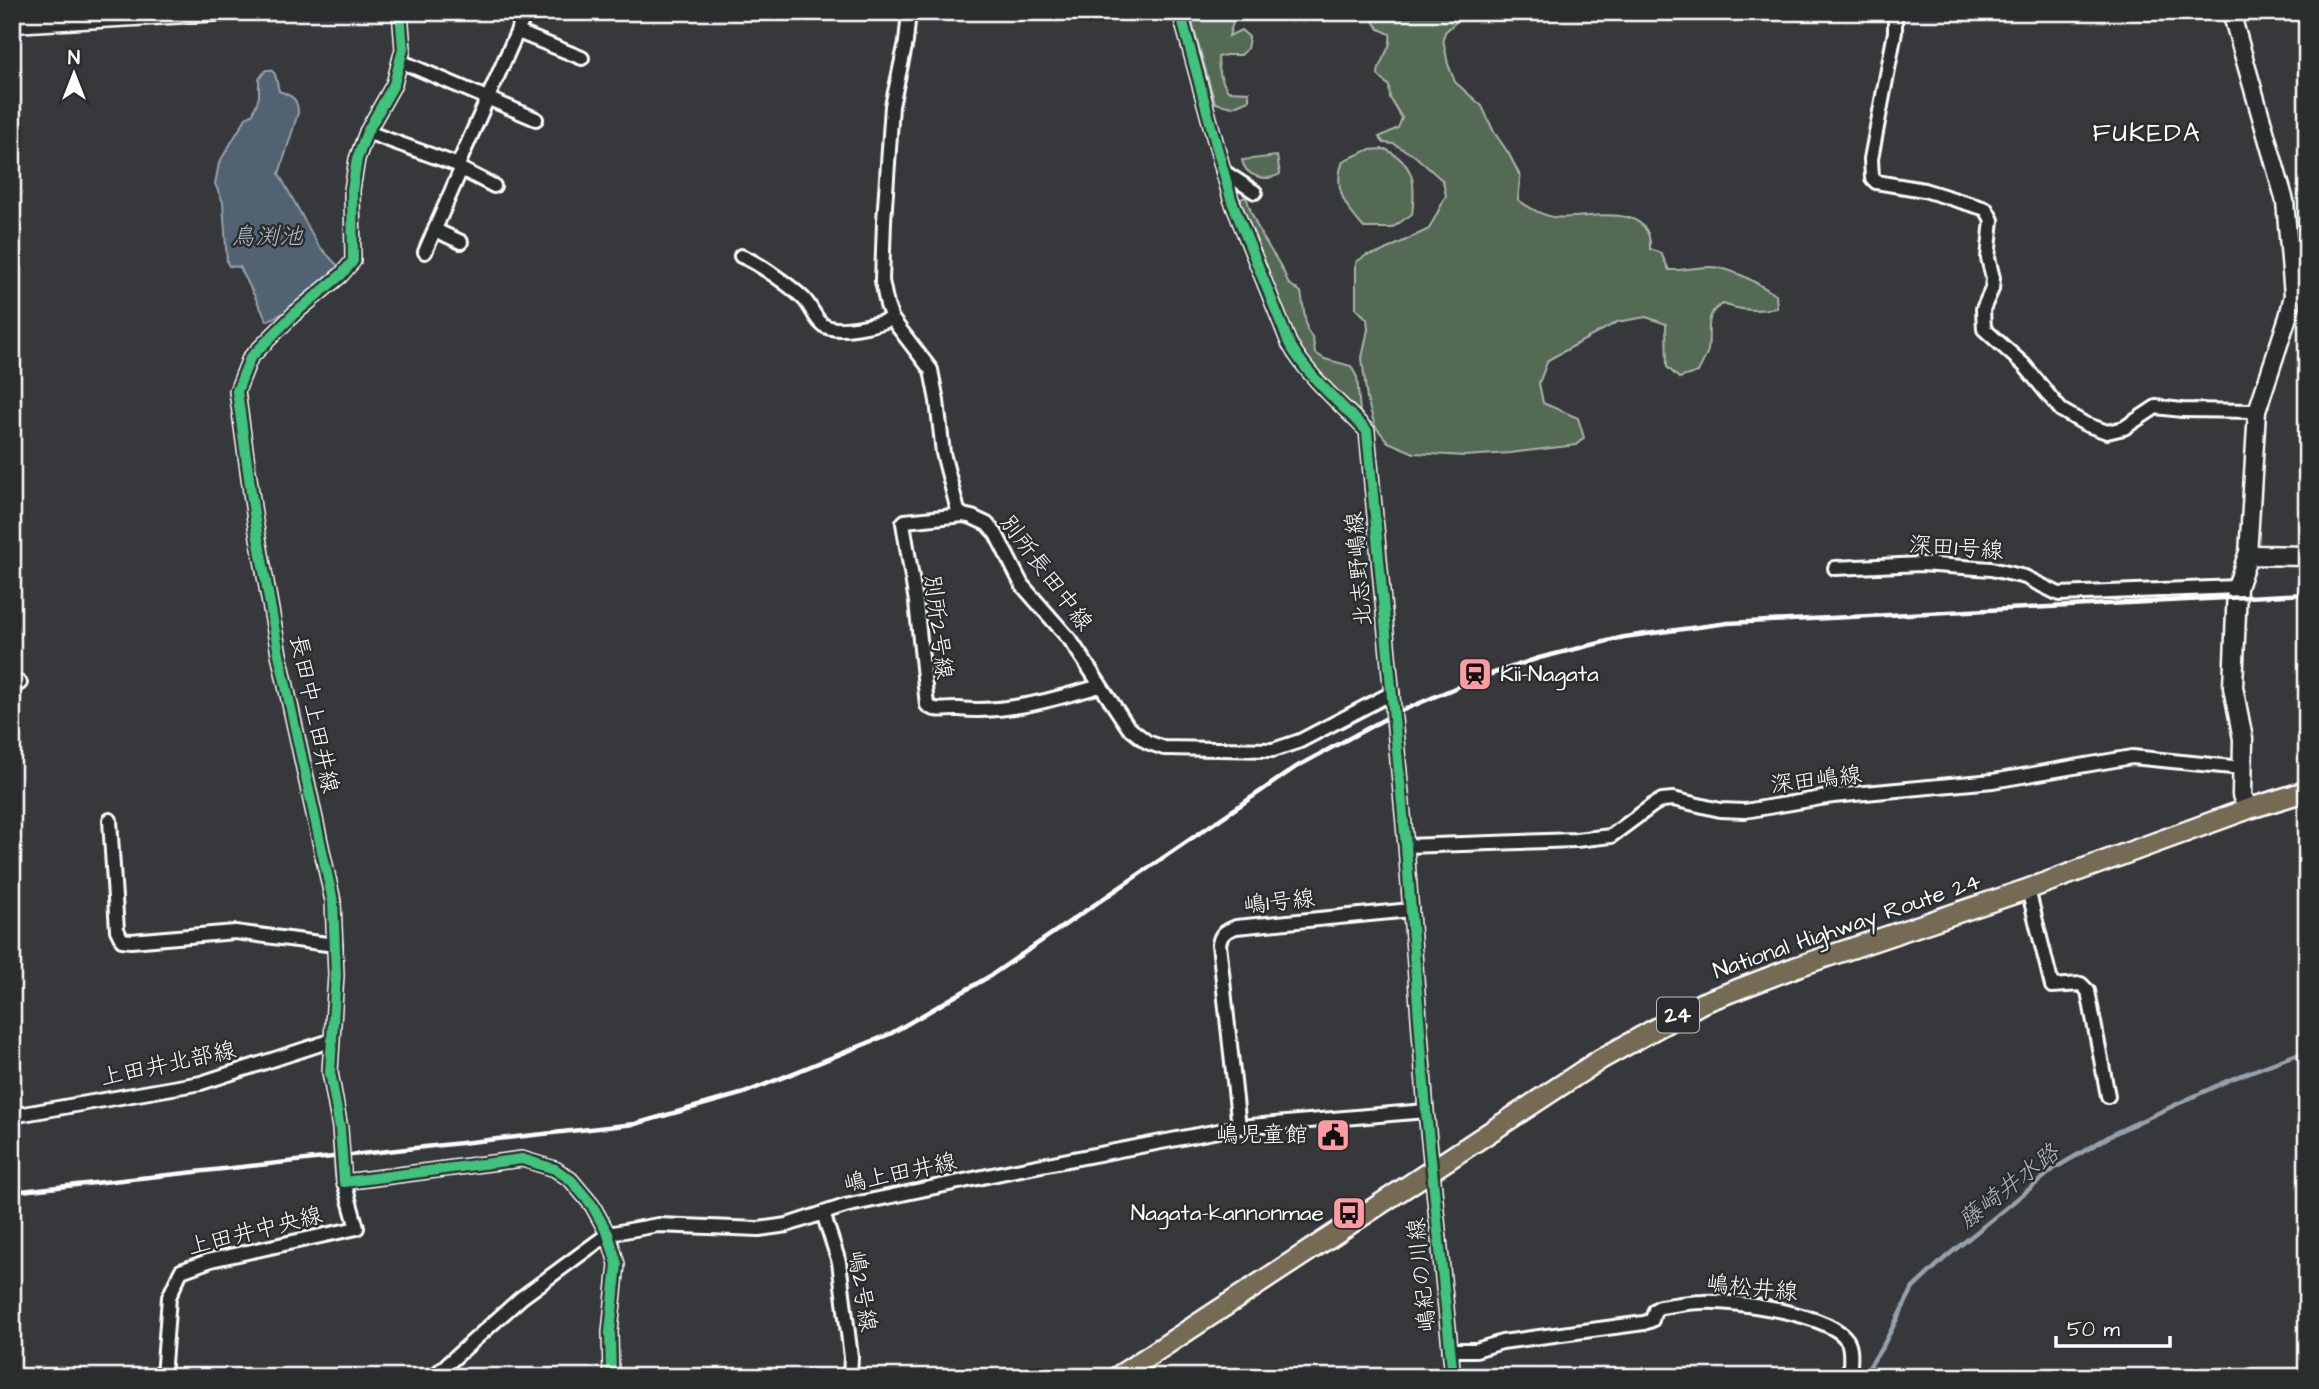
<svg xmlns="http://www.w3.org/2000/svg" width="2319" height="1389" font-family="'Architects Daughter','Klee One',sans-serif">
  <rect width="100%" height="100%" fill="#37383b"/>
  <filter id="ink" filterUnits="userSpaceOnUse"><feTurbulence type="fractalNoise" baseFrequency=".0143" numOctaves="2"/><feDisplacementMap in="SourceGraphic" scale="14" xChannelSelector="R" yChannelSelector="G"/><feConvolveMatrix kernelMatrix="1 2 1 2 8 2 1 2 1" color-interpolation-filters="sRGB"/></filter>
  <g filter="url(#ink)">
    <g fill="#546a55" stroke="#aab4aa" stroke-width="2">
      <path d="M 1192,12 L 1236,12 L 1229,36 L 1241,30 L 1249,37 L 1247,49 L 1241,55 L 1226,55 L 1218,57 C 1218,69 1221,81 1228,91 L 1249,92 L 1249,100 L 1232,107 L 1215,103 L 1193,26 Z"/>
      <path d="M 1376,12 L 1467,12 L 1445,32 L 1443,39 L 1448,64 L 1455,82 L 1482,106 L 1494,132 L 1509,154 L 1520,176 L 1518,200 C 1529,207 1540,215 1553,217 C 1581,221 1653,198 1650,249 L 1661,253 L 1669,270 C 1683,271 1695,267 1709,267 C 1732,267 1757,283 1776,295 L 1777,308 C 1757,311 1742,311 1723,304 C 1703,313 1711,331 1708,350 C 1706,358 1701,365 1698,372 L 1679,378 L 1667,367 L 1666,324 L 1646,317 L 1617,322 L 1548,360 L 1539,383 L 1543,403 L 1578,418 L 1584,438 L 1576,445 L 1510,453 L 1465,456 L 1414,453 L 1388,442 L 1375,426 L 1367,399 L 1362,358 L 1368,329 L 1367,319 L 1356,308 L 1356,262 L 1367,255 L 1379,253 L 1429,229 L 1446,196 L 1443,181 L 1415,156 L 1394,144 L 1384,143 L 1379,137 L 1398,128 L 1402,118 L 1390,98 L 1389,86 L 1378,75 C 1378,59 1393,50 1390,34 L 1379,29 L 1373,21 Z"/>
      <path d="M 1385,149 C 1415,164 1416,183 1412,214 L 1392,228 L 1364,228 C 1346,208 1332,188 1343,161 L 1368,150 Z"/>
      <path d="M 1277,156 L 1280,174 C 1266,182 1245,177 1242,160 Z"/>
      <path d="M 1245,197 L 1247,199 C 1251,215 1261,235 1270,249 C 1278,262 1284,269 1288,283 L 1301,292 L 1307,330 L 1313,339 L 1315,353 L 1325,359 L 1351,366 L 1357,377 L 1360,412 L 1340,397 L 1315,371 L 1295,342 L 1240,207 L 1241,199 Z"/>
    </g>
    <path fill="#516373" stroke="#97a1ab" stroke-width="2" d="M 266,70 L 271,70 L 275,74 L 279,91 C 292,96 298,98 298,113 L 279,174 L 318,245 L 338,266 L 338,270 L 284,313 L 267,321 L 240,267 L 229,266 L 227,262 L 223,202 L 215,184 L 219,163 L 246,118 L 253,113 L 259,97 L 259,79 Z"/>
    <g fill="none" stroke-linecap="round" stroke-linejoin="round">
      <path stroke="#97a1ab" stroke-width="4.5" d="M 1863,1377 L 1884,1344 L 1913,1288 L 1946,1257 L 2055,1168 L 2117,1132 L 2229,1080 L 2292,1056 L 2307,1053"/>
      <g stroke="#fff" stroke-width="18">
        <g id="minor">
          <path d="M 909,12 L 906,42 L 892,106 L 884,221 L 882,281 L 887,305 L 892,319 L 931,370 L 937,401 L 943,453 L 958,511 L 963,515 L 972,517 L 987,524 L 996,534 L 1022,585 L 1071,641 L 1128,727 L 1147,742 L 1164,748 L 1273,750 L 1300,741 L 1392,693"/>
          <path d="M 1180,12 L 1231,199 L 1289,343 C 1308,377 1340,403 1367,431 L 1406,846 L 1426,1111 L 1453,1377"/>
          <path d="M 1895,12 L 1895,32 L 1871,159 L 1872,178 L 1876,182 L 1924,190 L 1986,209 L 1992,220 L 1988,258 L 1993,278 L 1992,289 L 1983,309 L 1984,329 L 2024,365 L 2061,410 L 2085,424 L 2107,432 L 2124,428 L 2156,407 L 2182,410 L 2257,411"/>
          <path d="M 518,32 L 582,58"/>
          <path d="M 400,61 L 536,119"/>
          <path d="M 367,132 L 458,165"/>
          <path d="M 461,169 L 494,186"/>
          <path d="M 1223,171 L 1255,192"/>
          <path d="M 435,230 L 461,242"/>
          <path d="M 425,252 L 461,169 L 458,165 L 526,12"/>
          <path d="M 741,256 C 757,262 791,286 804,299 C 811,306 815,319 823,325 C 838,335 877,324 892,319"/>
          <path d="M 963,515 L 905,521 L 903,523 L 916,602 L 927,705 C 936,713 948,708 959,709 C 1006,714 1054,699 1100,686"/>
          <path d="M 1835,568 L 1921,564 L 1991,569 L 2025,577 L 2059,594 L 2237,587"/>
          <path d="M 12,682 L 20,683"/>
          <path d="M 110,820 L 117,930 L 122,940 L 131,941 L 235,932 L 335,945"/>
          <path d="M 1406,846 L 1576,840 L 1611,836 L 1653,805 L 1662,800 L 1673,799 L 1720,810 L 1745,811 L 1833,796 L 1993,781 L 2132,757 L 2242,768"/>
          <path d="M 2028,889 L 2052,986 L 2081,984 L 2088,991 L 2108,1096"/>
          <path d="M 12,1116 L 201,1083 L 330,1041"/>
          <path d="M 1239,1127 L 1219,944 C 1221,933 1226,931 1236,927 L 1411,910"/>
          <path d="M 340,1128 L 330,1072 L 336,975 L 333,901 L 279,654 L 255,521 L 237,391 L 250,358 L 294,314 L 341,275 L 353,261 L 352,190 L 357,159 L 367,132 L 394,84 L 403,49 L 400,12"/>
          <path d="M 343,1172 L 344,1182 L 522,1159 L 555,1169 L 571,1180 L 592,1205 L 608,1234 L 617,1264 L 610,1332 L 611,1377"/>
          <path d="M 823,1213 L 839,1262 L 851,1357 L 850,1377"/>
          <path d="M 1450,1350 L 1476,1350 L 1502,1342 L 1644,1323 L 1652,1320 L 1655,1310 L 1660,1307 C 1674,1305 1689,1302 1703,1302 C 1733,1300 1831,1314 1847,1340 C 1853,1350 1849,1365 1850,1377"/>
          <path d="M 163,1377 L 169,1297 L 181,1271 L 211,1260 L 357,1228 L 344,1182"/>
          <path d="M 433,1377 L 521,1298 L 608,1234 L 658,1225 L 759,1229 L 787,1225 L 845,1206 L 1011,1171 L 1239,1127 L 1426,1111"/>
        </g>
      </g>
      <g stroke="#fff" stroke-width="21">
        <g id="tertiary">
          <path d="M 2231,12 L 2285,201 L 2293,295 L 2288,317 L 2257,411 L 2248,555"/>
          <path d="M 12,24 L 222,12"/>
        </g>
      </g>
      <g stroke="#fff" stroke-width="23">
        <path id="secondary" d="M 2248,809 L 2242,795 L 2243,739 L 2233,687 L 2237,587 L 2248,555 L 2307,556"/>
      </g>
      <g stroke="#fff" stroke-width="24">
        <path id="trunk" d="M 1117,1377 L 1601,1059 L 1702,1003 L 1796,967 L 2028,889 L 2248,809 L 2307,791"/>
      </g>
      <use href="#minor" stroke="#2a2d2e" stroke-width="12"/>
      <use href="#tertiary" stroke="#2a2d2e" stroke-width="16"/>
      <use href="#secondary" stroke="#2a2d2e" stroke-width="18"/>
      <use href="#trunk" stroke="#746b52" stroke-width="19"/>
      <path stroke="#fff" stroke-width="4.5" d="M 12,1192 L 635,1124 L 744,1093 L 890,1034 L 990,976 L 1296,767 L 1394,714 L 1476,679 L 1539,658 L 1624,637 L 1728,623 L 2307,594"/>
      <g stroke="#fff" stroke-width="18" stroke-linecap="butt">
        <path id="minor-bridge" d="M 340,1128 L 343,1172"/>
      </g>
      <use href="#minor-bridge" stroke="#2a2d2e" stroke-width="12"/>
      <g stroke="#2a2d2e" stroke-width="15">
        <g id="cycleway">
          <path d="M 400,12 L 403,49 L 394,84 L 367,132 L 357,159 L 352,190 L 353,261 L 341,275 L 294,314 L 250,358 L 237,391 L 255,521 L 279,654 L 333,901 L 336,975 L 330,1072 L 340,1128 L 344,1182 L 522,1159 L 555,1169 L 571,1180 L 592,1205 L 608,1234 L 617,1264 L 610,1332 L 611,1377"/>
          <path d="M 1180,12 L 1231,199 L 1289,343 C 1308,377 1340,403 1367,431 L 1406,846 L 1426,1111 L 1453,1377"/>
        </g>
      </g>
      <use href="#cycleway" stroke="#40c37c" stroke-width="10"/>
    </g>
  </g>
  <defs>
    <g id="station-square" transform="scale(1.75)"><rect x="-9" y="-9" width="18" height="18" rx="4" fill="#ff9aa2" stroke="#2a2d2e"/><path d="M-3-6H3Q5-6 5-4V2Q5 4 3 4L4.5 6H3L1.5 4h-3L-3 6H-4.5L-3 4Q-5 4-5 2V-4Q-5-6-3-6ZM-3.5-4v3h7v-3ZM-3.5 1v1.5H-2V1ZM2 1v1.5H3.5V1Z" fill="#111"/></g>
    <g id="civic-square" transform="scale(1.75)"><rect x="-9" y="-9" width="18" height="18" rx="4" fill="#ff9aa2" stroke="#2a2d2e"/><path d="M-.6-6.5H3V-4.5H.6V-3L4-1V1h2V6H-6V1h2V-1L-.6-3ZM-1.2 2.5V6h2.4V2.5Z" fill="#111"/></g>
    <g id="bus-square" transform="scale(1.75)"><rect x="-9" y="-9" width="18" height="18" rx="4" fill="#ff9aa2" stroke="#2a2d2e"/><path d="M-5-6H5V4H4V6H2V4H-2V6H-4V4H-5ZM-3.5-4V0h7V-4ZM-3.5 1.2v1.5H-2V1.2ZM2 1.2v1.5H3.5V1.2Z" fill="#111"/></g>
  </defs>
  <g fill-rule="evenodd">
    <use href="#station-square" x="1475" y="674"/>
    <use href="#civic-square" x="1333" y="1135"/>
    <use href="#bus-square" x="1349" y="1213"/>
  </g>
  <g text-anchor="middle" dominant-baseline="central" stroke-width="5" stroke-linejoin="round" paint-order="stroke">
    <rect fill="#2a2d2e" stroke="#bfc0c0" stroke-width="2" x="1657" y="997.5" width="42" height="35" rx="5"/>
    <g font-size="21" font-weight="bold" fill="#fff">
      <text x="1678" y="1015">24</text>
    </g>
    <g font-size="23" fill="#fff" stroke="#2a2d2e">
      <text transform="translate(1956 548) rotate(4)">深田1号線</text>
      <text transform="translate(1359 569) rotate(-95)">北志野嶋線</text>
      <text transform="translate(1046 573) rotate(53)">別所長田中線</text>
      <text transform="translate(938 627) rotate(83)">別所2号線</text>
      <text transform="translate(314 714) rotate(78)">長田中上田井線</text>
      <text transform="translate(1816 780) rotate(-7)">深田嶋線</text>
      <text transform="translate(1279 902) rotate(-6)">嶋1号線</text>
      <text transform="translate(1847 926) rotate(-19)">National Highway Route 24</text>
      <text transform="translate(168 1064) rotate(-12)">上田井北部線</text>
      <text transform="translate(900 1173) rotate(-12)">嶋上田井線</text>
      <text transform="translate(255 1231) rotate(-14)">上田井中央線</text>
      <text transform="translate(1422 1275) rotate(-96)">嶋紀の川線</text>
      <text transform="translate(1752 1288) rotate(6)">嶋松井線</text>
      <text transform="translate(862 1291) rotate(81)">嶋2号線</text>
    </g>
    <g font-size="23" fill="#fff" stroke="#2a2d2e" text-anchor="end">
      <text x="1500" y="674" text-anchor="start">Kii-Nagata</text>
      <text x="1308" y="1135">嶋児童館</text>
      <text x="1324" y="1213">Nagata-kannonmae</text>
    </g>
    <g font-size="24" font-style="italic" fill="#b1b9c0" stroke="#2a2d2e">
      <text x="267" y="237">鳥渕池</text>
      <text transform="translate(2009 1187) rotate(-38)">藤崎井水路</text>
    </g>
    <g font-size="26" letter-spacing="2" fill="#fff" stroke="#2a2d2e">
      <text x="2147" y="133">FUKEDA</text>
    </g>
  </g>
  <rect width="2319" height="1389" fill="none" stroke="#2a2d2e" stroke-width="42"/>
  <rect x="21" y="21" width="2277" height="1347" fill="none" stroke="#fff" stroke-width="2.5" filter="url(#ink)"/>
  <g transform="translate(74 74)" stroke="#2a2d2e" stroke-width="5" paint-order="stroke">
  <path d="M0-5L12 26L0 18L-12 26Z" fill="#ffffff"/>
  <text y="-10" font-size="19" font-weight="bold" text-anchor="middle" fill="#ffffff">N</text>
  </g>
  <path d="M2056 1336v10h114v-10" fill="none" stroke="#ffffff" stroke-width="3.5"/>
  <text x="2067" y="1336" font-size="21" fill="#ffffff" stroke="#2a2d2e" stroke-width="5" paint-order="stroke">50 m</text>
</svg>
